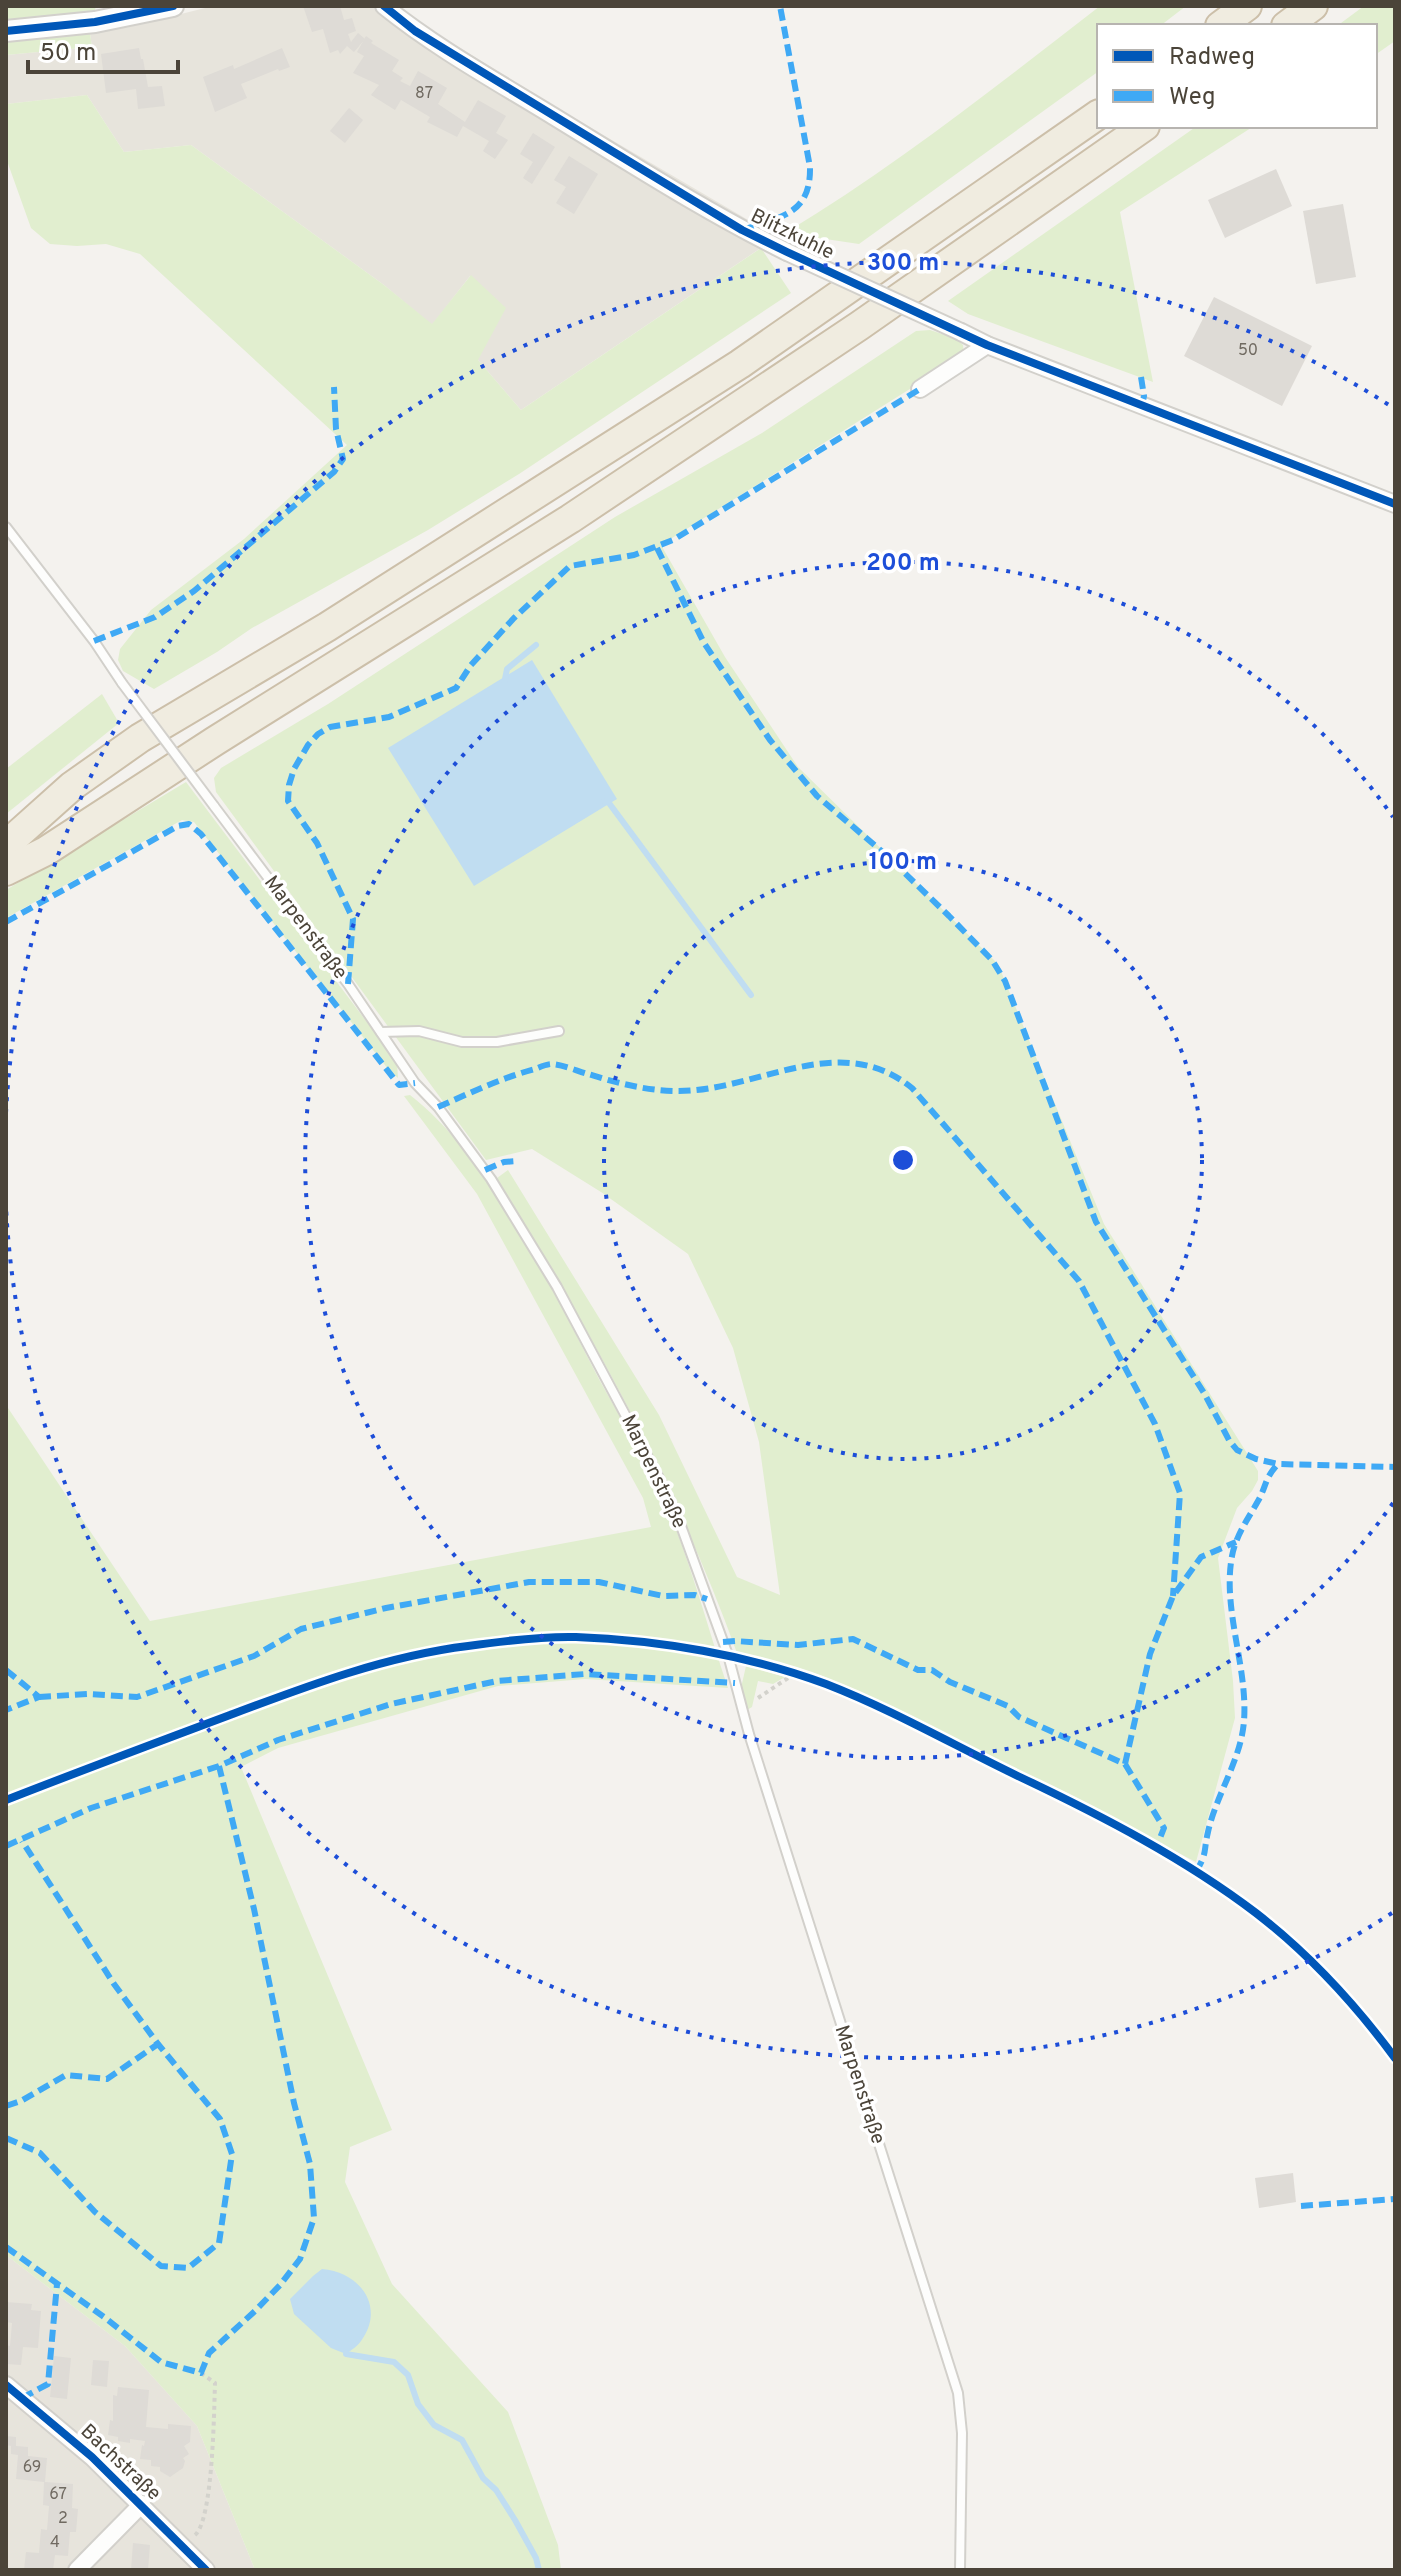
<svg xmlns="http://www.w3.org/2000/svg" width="1401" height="2576" font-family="Overpass,sans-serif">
  <rect width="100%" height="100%" fill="#f4f2ee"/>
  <g fill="#e7e4dc">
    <path d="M 213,6 L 397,6 L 416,21 L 564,112 L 777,237 L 521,410 L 478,360 L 470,276 L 432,325 L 384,285 L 191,145 L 124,152 L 87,95 L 6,104 L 6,55 L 92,47 L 90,33 L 129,27 Z"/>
    <path d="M 6,2255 L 125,2346 L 197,2426 L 255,2570 L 6,2570 Z"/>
  </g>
  <g fill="#e1eecf">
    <path d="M 6,6 L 96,6 L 95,10 L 91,11 L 6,21 Z"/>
    <path d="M 1100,6 L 1186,6 L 1160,26 L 1099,26 L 1099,71 L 859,244 L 785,233 C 896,166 998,85 1100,6 Z"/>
    <path d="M 1364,6 L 1395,6 L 1395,41 L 1375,55 L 1375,26 L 1337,26 Z"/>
    <path d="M 90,33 L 92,47 L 6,55 L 6,42 Z"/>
    <path d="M 87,95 L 124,152 L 191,145 L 384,285 L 432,324 L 471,275 L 506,308 L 478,360 L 521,410 L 761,248 L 791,293 L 519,474 L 428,530 L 252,628 L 217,652 L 154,689 L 123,671 L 118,660 L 120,649 L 151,610 L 244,539 L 347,445 L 140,254 L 106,244 L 77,246 L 50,244 L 31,228 L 6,158 L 6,104 Z"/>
    <path d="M 1197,126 L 1254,126 L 1120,212 L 1153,382 L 968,314 L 948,301 Z"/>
    <path d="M 930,330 L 957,339 L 963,345 L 964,355 L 661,545 L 725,657 L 798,767 L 998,964 L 1104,1224 L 1258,1471 L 1258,1480 L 1252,1491 L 1237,1508 L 1218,1558 L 1233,1681 L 1235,1718 L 1196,1862 L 906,1713 L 820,1675 L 737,1653 C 677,1486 589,1329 497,1178 L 508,1170 L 659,1415 L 737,1577 L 780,1595 L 759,1442 L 733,1348 L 688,1254 L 601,1192 L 532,1149 L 486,1160 L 216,792 L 214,778 L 221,768 L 328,704 L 615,517 L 762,433 L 916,331 Z"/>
    <path d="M 102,694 L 119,723 L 6,814 L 6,769 Z"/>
    <path d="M 186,782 L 388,1050 L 397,1063 L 398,1078 L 388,1069 L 194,822 L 182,820 L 6,918 L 6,890 Z"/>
    <path d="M 410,1095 C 493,1160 551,1288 600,1381 C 623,1423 650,1465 668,1509 C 692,1567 708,1629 728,1688 L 585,1679 L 498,1686 L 278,1748 L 241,1767 L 392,2130 L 350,2147 L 345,2182 L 392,2284 L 508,2412 L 558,2545 L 561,2570 L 255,2570 L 197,2426 L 125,2346 L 6,2255 L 6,1405 L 150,1621 L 651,1527 L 643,1498 L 477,1194 L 404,1096 Z"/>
    <path d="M 746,1666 L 785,1677 L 773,1684 L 758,1681 L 752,1707 L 747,1710 L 741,1688 Z"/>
  </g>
  <g fill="#c0ddf1">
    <path d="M 532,660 L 617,799 L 474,886 L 388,748 Z"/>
    <path d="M 322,2269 C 360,2272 386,2307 361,2341 C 358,2346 351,2350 346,2354 L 331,2348 L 294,2314 L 290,2299 L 313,2276 Z"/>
  </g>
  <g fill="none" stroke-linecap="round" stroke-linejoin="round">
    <g stroke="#c0ddf1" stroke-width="6">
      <path d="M 504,684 L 507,669 L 536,645"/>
      <path d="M 604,801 L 609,803 L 751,995"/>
      <path d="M 346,2354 L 394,2362 L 408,2375 L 418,2404 L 434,2425 L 462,2440 L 483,2478 L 496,2490 L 515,2520 L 536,2558 L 539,2570"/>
    </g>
  </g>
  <g fill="#dedbd6">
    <path d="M 303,6 L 340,6 L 344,20 L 352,18 L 356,31 L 348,34 L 351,42 L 358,33 L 365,39 L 354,52 L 347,46 L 340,54 L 338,50 L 330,53 L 323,29 L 312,32 Z"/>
    <path d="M 366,36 L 373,41 L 371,43 L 399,60 L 392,71 L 403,78 L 400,81 L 410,86 L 418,71 L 447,88 L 438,104 L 465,122 L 478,100 L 506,116 L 496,133 L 508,140 L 495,159 L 483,151 L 489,141 L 463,126 L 457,137 L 427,122 L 430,117 L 401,100 L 395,110 L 371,95 L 379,85 L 353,73 L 364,56 L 357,52 Z"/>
    <path d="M 139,48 L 141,59 L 143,59 L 148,87 L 162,86 L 165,106 L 138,109 L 136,89 L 106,93 L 101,54 Z"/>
    <path d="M 282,48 L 290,67 L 279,71 L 278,69 L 241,84 L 247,98 L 215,112 L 203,77 L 233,65 L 234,69 Z"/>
    <path d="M 349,108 L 363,120 L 345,143 L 330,131 Z"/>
    <path d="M 533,133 L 555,147 L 532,184 L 523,178 L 533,162 L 520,154 Z"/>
    <path d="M 569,156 L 598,174 L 574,214 L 556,203 L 566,187 L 554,180 Z"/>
    <path d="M 1276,169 L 1292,206 L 1225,238 L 1208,200 Z"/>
    <path d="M 1343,204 L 1356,277 L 1316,284 L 1303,211 Z"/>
    <path d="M 1214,297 L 1312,346 L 1282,406 L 1184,356 Z"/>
    <path d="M 1293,2173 L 1296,2202 L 1259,2208 L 1255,2178 Z"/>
    <path d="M 6,2302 L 32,2304 L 31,2310 L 41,2311 L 38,2348 L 23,2347 L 21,2365 L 6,2364 L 6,2345 L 10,2346 L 12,2323 L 6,2322 Z"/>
    <path d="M 54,2356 L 71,2358 L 67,2399 L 50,2397 Z"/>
    <path d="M 93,2360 L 109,2361 L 107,2387 L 91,2385 Z"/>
    <path d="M 118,2387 L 149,2390 L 146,2427 L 168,2429 L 168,2424 L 191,2426 L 190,2442 L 184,2446 L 189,2454 L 183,2458 L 185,2461 L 183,2468 L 170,2477 L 160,2471 L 160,2467 L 151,2466 L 151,2460 L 140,2459 L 142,2445 L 144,2446 L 145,2441 L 130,2439 L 130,2443 L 118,2441 L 118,2437 L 108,2435 L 110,2420 L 113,2421 L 113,2395 L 117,2396 Z"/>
    <path d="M 6,2436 L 16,2437 L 16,2446 L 28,2447 L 28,2456 L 47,2458 L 45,2482 L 73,2484 L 72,2508 L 78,2509 L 76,2532 L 70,2532 L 68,2556 L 55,2555 L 53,2570 L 24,2570 L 26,2552 L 39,2553 L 41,2529 L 47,2530 L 49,2506 L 43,2505 L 44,2482 L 16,2479 L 18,2455 L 11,2454 L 11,2446 L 6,2445 Z"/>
    <path d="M 133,2543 L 150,2545 L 148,2570 L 131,2570 Z"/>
  </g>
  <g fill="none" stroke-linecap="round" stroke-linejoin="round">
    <g stroke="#d2d0cb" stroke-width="12">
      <g id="service">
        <path d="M 6,527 L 94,641 L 122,683"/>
        <path d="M 214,806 L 348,984 L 415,1083 L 438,1107 L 491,1179 L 557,1287 L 659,1478 L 677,1515 L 728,1655 L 749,1734 L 958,2393 L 962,2433 L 960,2570"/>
        <path d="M 381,1032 L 419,1031 L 462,1042 L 497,1042 L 559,1031"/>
      </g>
    </g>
    <g stroke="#d2d0cb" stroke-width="20">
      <g id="minor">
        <path d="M 384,6 C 436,48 496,81 553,116 C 630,163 706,212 787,252"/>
        <path d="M 961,332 L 987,345 L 1395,504"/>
        <path d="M 920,389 L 987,345"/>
        <path d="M 6,2385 L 92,2457 L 206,2570"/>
        <path d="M 77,2570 L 142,2504"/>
      </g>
    </g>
    <g stroke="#d2d0cb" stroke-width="24">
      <path id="tertiary" d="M 6,31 L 95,22 L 173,6"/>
    </g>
    <g stroke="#ccbfa9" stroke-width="32">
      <g id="trunk">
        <path d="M 1220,26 L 1247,6"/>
        <path d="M 1286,26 L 1313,6"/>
        <path d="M 6,845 L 72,786 L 140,738 L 327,627 L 740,364 L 1099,114"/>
        <path d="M 6,871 L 46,851 L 215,741 L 570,519 L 859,326 L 1145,126"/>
      </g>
    </g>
    <g stroke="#d3d2cc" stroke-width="4" stroke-dasharray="4 4" stroke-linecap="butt">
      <path d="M 758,1698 L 794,1674"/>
      <path d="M 195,2535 C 213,2520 214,2411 215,2383 L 201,2373"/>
    </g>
    <use href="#service" stroke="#fdfdfc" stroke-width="8"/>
    <use href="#minor" stroke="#fdfdfc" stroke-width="16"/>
    <use href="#tertiary" stroke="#fdfdfc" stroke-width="20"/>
    <use href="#trunk" stroke="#f0ece0" stroke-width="28"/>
    <g stroke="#d2d0cb" stroke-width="12" stroke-linecap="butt">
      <path id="service-bridge" d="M 122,683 L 214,806"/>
    </g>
    <g stroke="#d2d0cb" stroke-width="20" stroke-linecap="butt">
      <path id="minor-bridge" d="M 787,252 L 961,332"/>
    </g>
    <use href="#service-bridge" stroke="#fdfdfc" stroke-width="8"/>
    <use href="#minor-bridge" stroke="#fdfdfc" stroke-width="16"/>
    <g stroke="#3fa9f5" stroke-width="6" stroke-dasharray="12 6" stroke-linecap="butt">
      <path d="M 742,230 C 780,217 811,215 810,167 L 780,6"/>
      <path d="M 1141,377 L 1144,396 L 1142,405"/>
      <path d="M 657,548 L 704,643 L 770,740 L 817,796 L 885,854 L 949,916 L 992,960 L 1005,981 L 1096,1222 L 1204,1393 L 1229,1440 L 1237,1450 L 1256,1459 L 1278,1464 L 1395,1467"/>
      <path d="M 94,641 L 155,617 L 194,591 L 334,472 L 343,459 L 336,429 L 334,387"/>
      <path d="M 6,922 L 178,826 L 189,824 L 201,834 L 399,1085 L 415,1083"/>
      <path d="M 348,984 L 353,919 L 317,843 L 288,801 L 289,785 L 294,769 L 308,745 L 318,734 L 330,727 L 389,717 L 456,688 L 471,665 L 514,618 L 570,566 L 634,555 L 673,540 L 920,389"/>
      <path d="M 438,1107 C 470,1093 501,1078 535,1069 C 540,1067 547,1064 552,1064 C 564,1065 577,1071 588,1074 C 617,1083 647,1091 678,1091 C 759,1091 839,1029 912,1088 L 1079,1281 L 1155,1424 L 1180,1493 L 1173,1596"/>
      <path d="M 485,1170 L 504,1162 L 518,1161"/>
      <path d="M 723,1642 L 735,1641 L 798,1645 L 853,1639 L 918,1670 L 932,1670 L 950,1682 L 1008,1706 L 1019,1717 L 1125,1764 L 1150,1654 L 1173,1596 L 1201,1557 L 1236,1542"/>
      <path d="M 6,1670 L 39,1697 L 6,1710"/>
      <path d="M 39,1697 L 87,1694 L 137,1697 L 254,1656 L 301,1629 L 386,1608 L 529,1582 L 599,1582 L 663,1596 L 695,1595 L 707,1599"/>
      <path d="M 1125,1764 L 1164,1828 L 1156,1848"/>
      <path d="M 6,1846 L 91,1808 L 219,1766 L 278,1740 L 391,1704 L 497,1681 L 585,1674 L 735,1683"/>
      <path d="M 1196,1872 C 1208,1851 1203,1853 1208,1832 C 1216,1795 1241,1760 1244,1721 C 1248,1667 1222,1609 1232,1556 C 1236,1535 1248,1519 1258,1501 C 1267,1485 1264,1479 1278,1464"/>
      <path d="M 6,2106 L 21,2101 L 66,2075 L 107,2079 L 158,2044"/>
      <path d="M 6,2138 L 40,2153 L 95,2212 L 161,2266 L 188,2268 L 219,2243 L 232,2154 L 220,2119 L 158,2044 L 114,1984 L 22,1841"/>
      <path d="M 1301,2206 L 1395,2199"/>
      <path d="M 6,2247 L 104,2317 L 161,2362 L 201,2373 L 209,2353 L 255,2311 L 280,2285 L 300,2259 L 314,2218 L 310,2164 L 294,2103 L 254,1909 L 219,1766"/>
      <path d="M 22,2398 L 48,2384 L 57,2284"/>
    </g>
    <g stroke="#fff" stroke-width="13">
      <g id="cycleway">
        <path d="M 384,6 L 415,31 L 579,131 L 742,230 L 787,252 L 987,345 L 1395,504"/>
        <path d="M 6,31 L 95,22 L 173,6"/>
        <path d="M 6,1800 C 80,1771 155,1743 230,1715 C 307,1686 386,1656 468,1646 C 503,1641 541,1636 576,1637 C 658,1640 749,1655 826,1684 C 893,1710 957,1747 1022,1778 C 1102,1816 1185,1859 1256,1913 C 1309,1954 1355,2004 1395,2058"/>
        <path d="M 6,2385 L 92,2457 L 206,2570"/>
      </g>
    </g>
    <use href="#cycleway" stroke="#0057b8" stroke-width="8"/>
  </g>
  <g fill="none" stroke="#1d4ed8" stroke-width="4" stroke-dasharray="4 8">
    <circle cx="903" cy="1160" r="299"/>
    <path d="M1393 1503A598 598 0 1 1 1393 817"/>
    <path d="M1392 1913A898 898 0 0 1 6 1207M6 1113A898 898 0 0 1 1392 407"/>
  </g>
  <g text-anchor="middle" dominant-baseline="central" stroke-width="7" stroke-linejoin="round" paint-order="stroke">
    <g font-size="16" fill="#706a61">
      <text x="424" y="94">87</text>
      <text x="1248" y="351">50</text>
      <text x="32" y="2468">69</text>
      <text x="58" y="2495">67</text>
      <text x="63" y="2519">2</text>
      <text x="55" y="2543">4</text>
    </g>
    <g font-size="20" fill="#4b4439" stroke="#fff">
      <text transform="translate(792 235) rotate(26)">Blitzkuhle</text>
      <text transform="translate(305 928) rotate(53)">Marpenstraße</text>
      <text transform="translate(653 1472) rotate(64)">Marpenstraße</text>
      <text transform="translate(859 2085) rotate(72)">Marpenstraße</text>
      <text transform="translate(120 2463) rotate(43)">Bachstraße</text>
    </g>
  </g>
  <circle cx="903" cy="1160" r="12" fill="#1d4ed8" stroke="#fff" stroke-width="4"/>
  <g font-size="24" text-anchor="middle" font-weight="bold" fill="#1d4ed8" stroke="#fff" stroke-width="7" stroke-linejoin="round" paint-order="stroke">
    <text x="903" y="270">300 m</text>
    <text x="903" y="570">200 m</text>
    <text x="903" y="869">100 m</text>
  </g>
  <rect width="1401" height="2576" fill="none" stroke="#4b4439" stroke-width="16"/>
  <rect x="1097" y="24" width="280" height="104" fill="#ffffff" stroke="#b7b4b0" stroke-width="2"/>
  <rect x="1113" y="50" width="40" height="12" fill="#0057b8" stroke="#b7b4b0" stroke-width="2"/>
  <text x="1169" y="64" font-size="24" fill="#4b4439">Radweg</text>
  <rect x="1113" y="90" width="40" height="12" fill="#3fa9f5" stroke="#b7b4b0" stroke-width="2"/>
  <text x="1169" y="104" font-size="24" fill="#4b4439">Weg</text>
  <path d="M28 60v12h150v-12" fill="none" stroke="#4b4439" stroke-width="4"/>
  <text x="40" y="60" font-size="24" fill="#4b4439" stroke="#ffffff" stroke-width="6" paint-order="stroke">50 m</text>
</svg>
